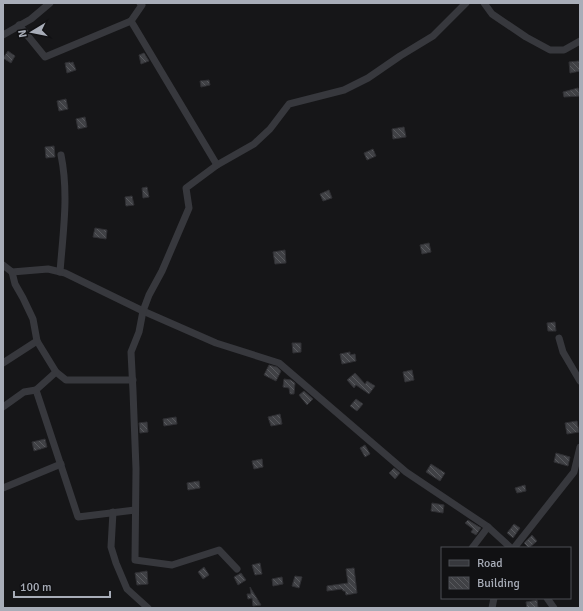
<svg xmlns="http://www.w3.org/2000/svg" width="583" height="611" font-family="Signika,sans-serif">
  <defs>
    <pattern id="building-back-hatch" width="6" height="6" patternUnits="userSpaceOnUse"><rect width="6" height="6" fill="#404145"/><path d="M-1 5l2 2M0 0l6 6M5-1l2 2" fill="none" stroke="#595a5e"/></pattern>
  </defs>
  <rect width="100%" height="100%" fill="#161618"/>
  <g fill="url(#building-back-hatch)" stroke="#303034">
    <path d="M 8,51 L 15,56 L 11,63 L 3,58 Z"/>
    <path d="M 144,53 L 149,61 L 141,64 L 139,55 Z"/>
    <path d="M 579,61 L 580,71 L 570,73 L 569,62 Z"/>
    <path d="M 70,62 L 70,63 L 73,62 L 76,70 L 67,73 L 65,63 Z"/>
    <path d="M 209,80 L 210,85 L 201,87 L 200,81 Z"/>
    <path d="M 578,88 L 580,96 L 564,97 L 563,92 Z"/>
    <path d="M 66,99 L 68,109 L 59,111 L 57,101 Z"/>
    <path d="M 85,117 L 87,127 L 78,129 L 76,119 Z"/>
    <path d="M 404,127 L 406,137 L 393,139 L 392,129 Z"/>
    <path d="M 54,146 L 55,157 L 46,158 L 45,147 Z"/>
    <path d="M 373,149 L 376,156 L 367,160 L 364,153 Z"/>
    <path d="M 147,187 L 149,197 L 143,198 L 142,188 Z"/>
    <path d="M 329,190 L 332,198 L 323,201 L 320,194 Z"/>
    <path d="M 132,196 L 134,205 L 126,206 L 125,197 Z"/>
    <path d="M 95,228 L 107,230 L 106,239 L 93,237 Z"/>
    <path d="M 429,243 L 431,252 L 422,254 L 420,245 Z"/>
    <path d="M 285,250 L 286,263 L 275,264 L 273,252 Z"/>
    <path d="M 555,322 L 556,331 L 548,331 L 547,323 Z"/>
    <path d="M 292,343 L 301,343 L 301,352 L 293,353 Z"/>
    <path d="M 350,352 L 350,355 L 355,354 L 356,361 L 342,364 L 340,354 Z"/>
    <path d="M 269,365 L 277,367 L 281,371 L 276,381 L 264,375 Z"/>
    <path d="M 412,370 L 414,380 L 405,382 L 403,372 Z"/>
    <path d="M 355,373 L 365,384 L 367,381 L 375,386 L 369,394 L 356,385 L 354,388 L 347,380 Z"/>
    <path d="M 284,379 L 291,380 L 295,383 L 294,394 L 290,394 L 289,388 L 283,387 Z"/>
    <path d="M 304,391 L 313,399 L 307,405 L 299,395 Z"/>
    <path d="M 356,399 L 363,404 L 357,411 L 350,406 Z"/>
    <path d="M 280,414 L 282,424 L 271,426 L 268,417 Z"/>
    <path d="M 176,417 L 177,424 L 164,426 L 163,419 Z"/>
    <path d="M 577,421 L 579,432 L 567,434 L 565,423 Z"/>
    <path d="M 147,422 L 148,432 L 140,433 L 139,423 Z"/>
    <path d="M 45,439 L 47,447 L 34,451 L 32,442 Z"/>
    <path d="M 365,445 L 370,454 L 365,457 L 360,448 Z"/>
    <path d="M 556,453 L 570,457 L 568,466 L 554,462 Z"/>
    <path d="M 262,459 L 263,467 L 254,469 L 252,461 Z"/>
    <path d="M 431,464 L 445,473 L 440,481 L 426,472 Z"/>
    <path d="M 394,468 L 400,473 L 395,479 L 389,473 Z"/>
    <path d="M 199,481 L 200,488 L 188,490 L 187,483 Z"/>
    <path d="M 525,485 L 526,491 L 517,493 L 515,488 Z"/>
    <path d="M 432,503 L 444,505 L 443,513 L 431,511 Z"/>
    <path d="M 468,520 L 481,528 L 476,535 L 471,532 L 473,529 L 465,523 Z"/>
    <path d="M 514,524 L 520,528 L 513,538 L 507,533 Z"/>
    <path d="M 532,535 L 537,541 L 529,548 L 524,543 Z"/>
    <path d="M 260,563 L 262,574 L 255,575 L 252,565 Z"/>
    <path d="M 204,567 L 209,575 L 203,579 L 198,572 Z"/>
    <path d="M 354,568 L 357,593 L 346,595 L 345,591 L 343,591 L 342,589 L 327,591 L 327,586 L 348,583 L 346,569 Z"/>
    <path d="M 147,571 L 148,584 L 137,585 L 135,573 Z"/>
    <path d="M 241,573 L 246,580 L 238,585 L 234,577 Z"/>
    <path d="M 295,576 L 302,577 L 299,588 L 292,586 Z"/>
    <path d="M 282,577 L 283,584 L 273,586 L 272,579 Z"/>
    <path d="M 250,587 L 261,605 L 253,606 L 252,598 L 248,599 L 247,594 L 251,594 Z"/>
    <path d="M 537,600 L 538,608 L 527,608 L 526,602 Z"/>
  </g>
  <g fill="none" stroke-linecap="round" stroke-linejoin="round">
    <g stroke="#37383d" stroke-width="7">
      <path d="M 140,3 L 142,5 L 131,21 L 217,165"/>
      <path d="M 484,3 L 492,14 L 526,37 L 550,50 L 564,50 L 580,41"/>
      <path d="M 19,25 L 45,57 L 131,21"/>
      <path d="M 3,35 L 31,19 L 50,3"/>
      <path d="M 3,265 L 12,272 L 48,269 L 65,273 L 143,311 L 216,343 L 279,363 L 406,472 L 488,527 L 511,548"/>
      <path d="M 12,272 L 15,284 L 23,298 L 33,319 L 37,341 L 56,372 L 66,380 L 133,380"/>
      <path d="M 60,272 C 63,232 69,194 61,155"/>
      <path d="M 559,338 L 563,352 L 580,381"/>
      <path d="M 3,363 L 37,341"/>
      <path d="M 56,372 L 36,390 L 78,517 L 135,510"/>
      <path d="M 3,407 L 24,392 L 36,390"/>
      <path d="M 3,488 L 61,464"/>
      <path d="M 113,512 L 111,547 L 116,563 L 127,589 L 148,608"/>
      <path d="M 472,548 L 488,527"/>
      <path d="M 514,548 L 574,472 L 580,447"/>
      <path d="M 237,569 L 219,550 L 172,565 L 135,560 L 136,469 L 133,391 L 131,352 L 139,332 L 143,311 L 149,295 L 162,271 L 189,208 L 186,188 L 217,165 L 254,144 L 270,129 L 289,104 L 344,90 L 368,78 L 400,56 L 433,36 L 466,3"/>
      <path d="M 547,598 L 554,608"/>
      <path d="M 492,608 L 494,598"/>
    </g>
  </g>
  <rect width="583" height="611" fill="none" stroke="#a8adb8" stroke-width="8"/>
  <rect x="441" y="547" width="130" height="52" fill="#111113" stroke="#4d4f55"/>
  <rect x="449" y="560" width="20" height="6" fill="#37383d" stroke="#4d4f55"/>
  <text x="477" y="567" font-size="12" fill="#a8adb8">Road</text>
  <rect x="449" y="577" width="20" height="12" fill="url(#building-back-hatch)" stroke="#4d4f55"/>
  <text x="477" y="587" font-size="12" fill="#a8adb8">Building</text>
  <g transform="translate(32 32) rotate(260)" stroke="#111113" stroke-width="3" paint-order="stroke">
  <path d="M0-3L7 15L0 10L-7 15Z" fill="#a8adb8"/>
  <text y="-6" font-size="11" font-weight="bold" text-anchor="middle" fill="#a8adb8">N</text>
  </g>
  <path d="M14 591v6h96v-6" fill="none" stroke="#a8adb8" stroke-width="2"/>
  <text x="20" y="591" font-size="12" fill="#a8adb8" stroke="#111113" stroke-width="3" paint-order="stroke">100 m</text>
</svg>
